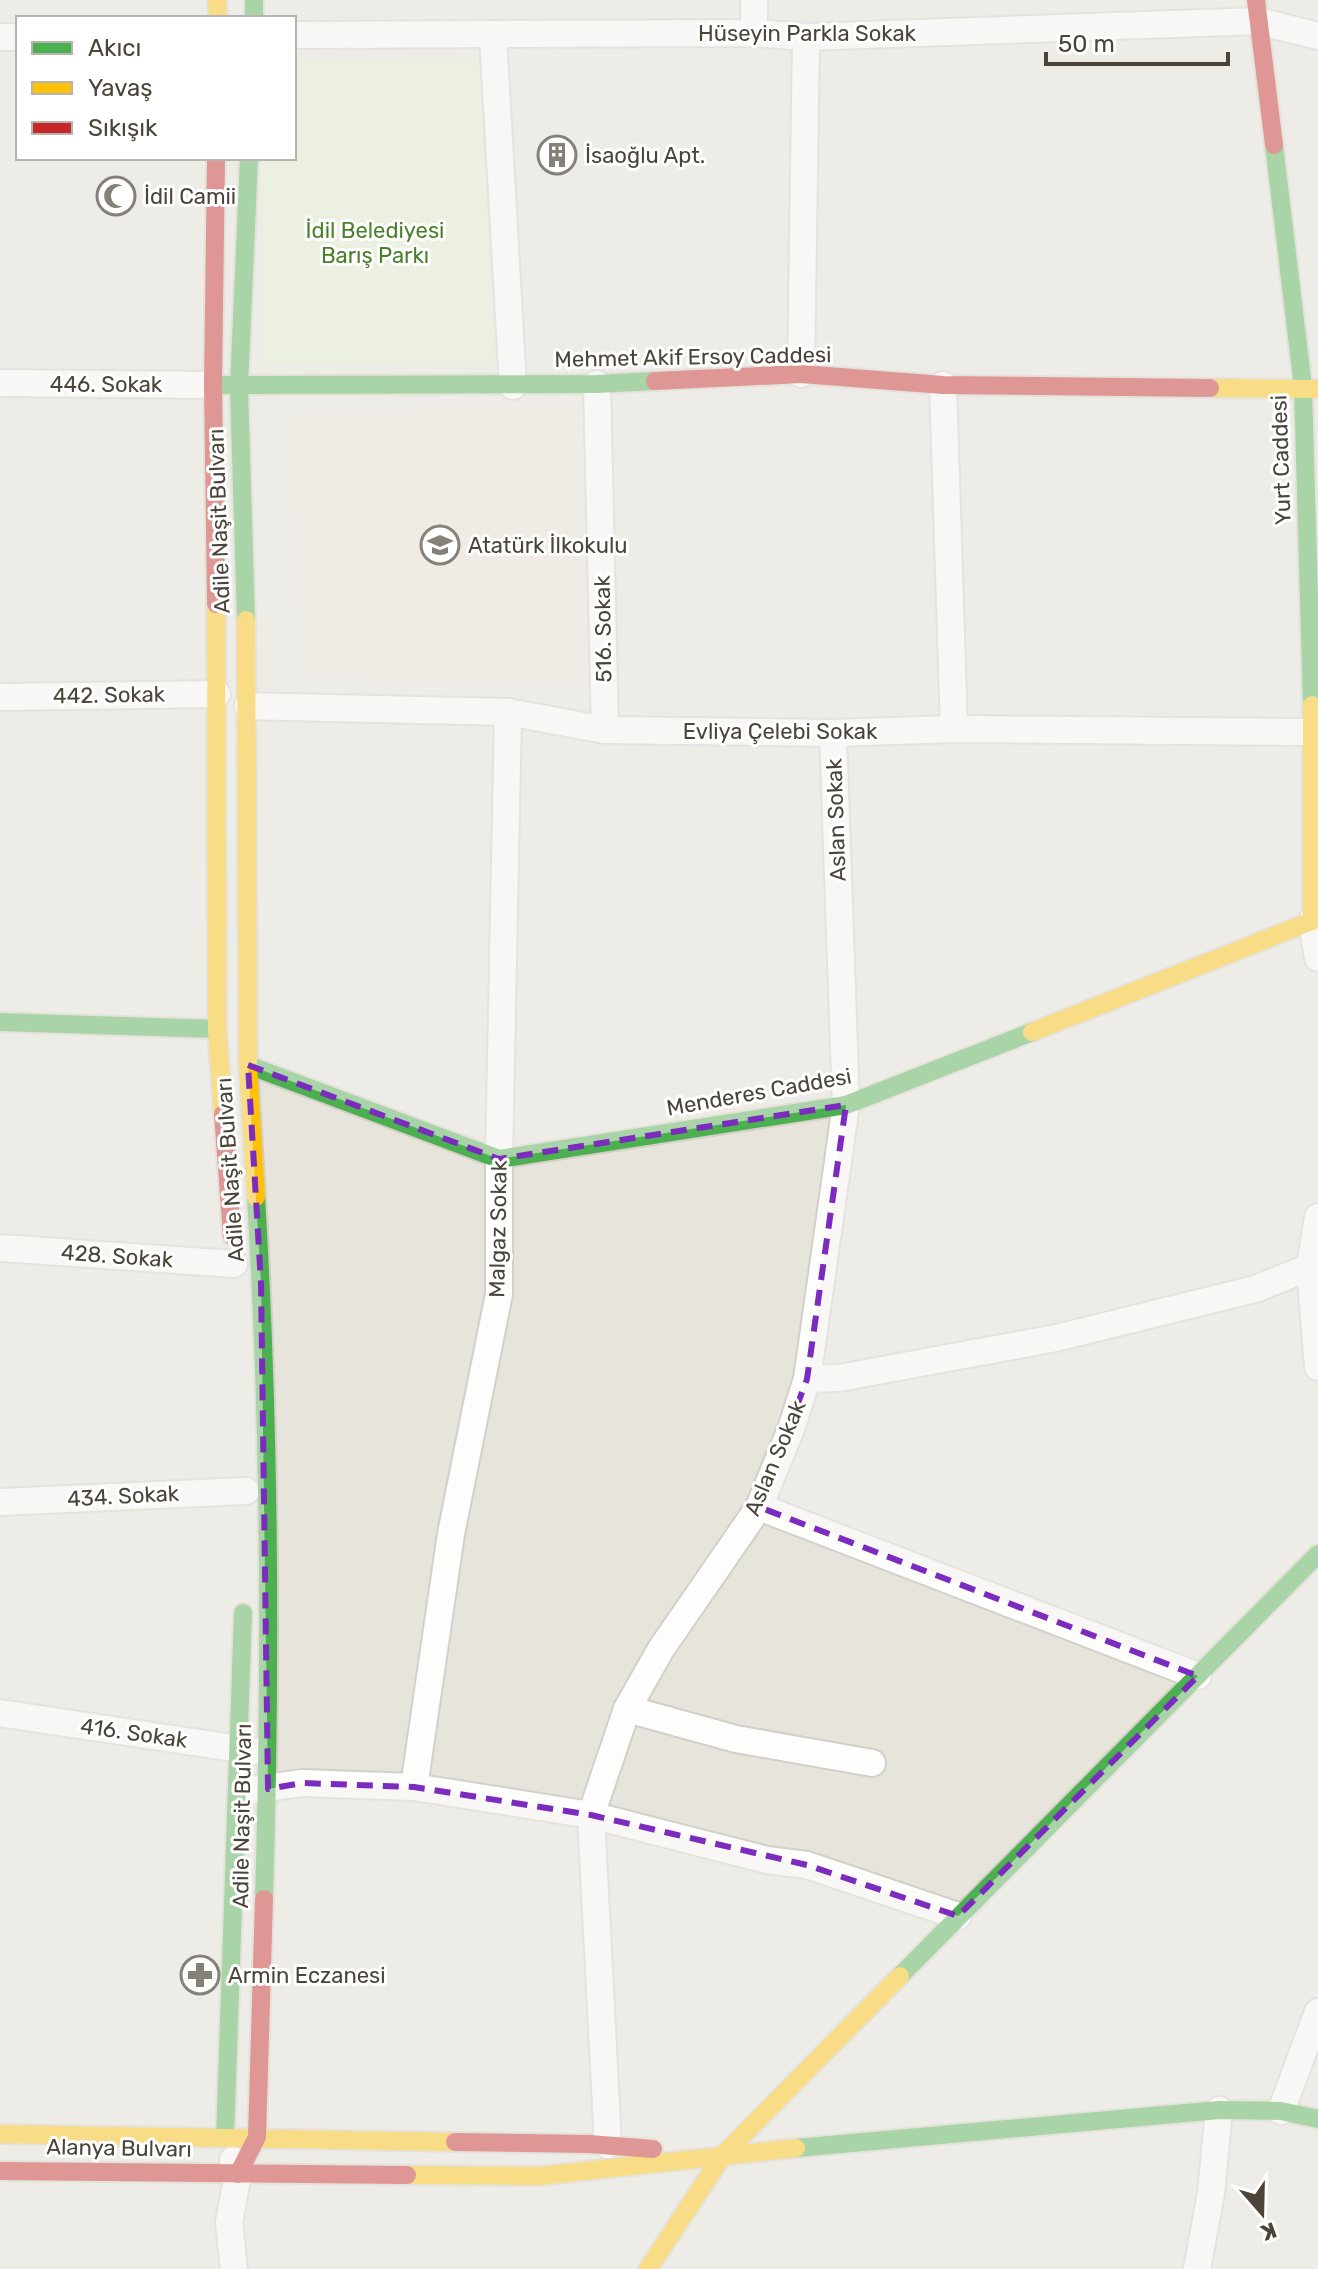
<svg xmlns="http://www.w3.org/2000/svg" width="1318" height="2269" font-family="Rubik,sans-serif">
  <rect width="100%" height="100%" fill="#f4f2ee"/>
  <path fill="#e7e4dc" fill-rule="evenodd" d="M 0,0 L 1318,0 L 1318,2269 L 0,2269 ZM 18,18 L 294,18 L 294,158 L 18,158 Z"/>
  <path fill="#eae5da" d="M 575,408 L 586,681 L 301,675 L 296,414 Z"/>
  <path fill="#e1eecf" d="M 294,59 L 479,62 L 494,360 L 265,364 L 262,158 L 294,158 Z"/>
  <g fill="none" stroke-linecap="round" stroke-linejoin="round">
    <g stroke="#d2d0cb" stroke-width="30">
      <g id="street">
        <path d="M 754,0 L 754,33"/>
        <path d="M 294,35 L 754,33 L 806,37 L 1258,21 L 1318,36"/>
        <path d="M 493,36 L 513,386"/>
        <path d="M 0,37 L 18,37"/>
        <path d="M 801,374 L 806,37"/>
        <path d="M 0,383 L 213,385"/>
        <path d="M 597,384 L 605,730"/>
        <path d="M 943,385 L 954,729"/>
        <path d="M 0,697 L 217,694"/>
        <path d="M 248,706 L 508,712 L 605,730 L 833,733 L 954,729 L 1313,732"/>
        <path d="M 1312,921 L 1318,958"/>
        <path d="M 1318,1217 L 1310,1267 L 1318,1367"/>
        <path d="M 0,1248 L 234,1264"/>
        <path d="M 807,1379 L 839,1378 L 1056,1338 L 1255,1289 L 1310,1267"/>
        <path d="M 0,1502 L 246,1491"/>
        <path d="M 759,1507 L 1198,1676"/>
        <path d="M 627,1709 L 736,1739 L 872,1763"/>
        <path d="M 0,1713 L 253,1751"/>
        <path d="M 414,1787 L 451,1534 L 499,1294 L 499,1159 L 508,712"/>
        <path d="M 251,1790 L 302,1783 L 414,1787 L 591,1815 L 767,1860 L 807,1865 L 958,1916"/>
        <path d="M 1281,2111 L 1318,2012"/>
        <path d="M 608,2145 L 591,1815 L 627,1709 L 661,1649 L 759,1507 L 791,1429 L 807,1379 L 846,1105 L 833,733"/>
        <path d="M 233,2160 L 238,2174 L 229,2222 L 234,2269"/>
        <path d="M 1197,2269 L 1211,2193 L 1219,2110"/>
      </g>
    </g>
    <g stroke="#d3cfc5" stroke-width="22">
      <g id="fast">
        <path d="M 254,0 L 254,18"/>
        <path d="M 1274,145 L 1303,387 L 1312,705"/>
        <path d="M 214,385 L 597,384 L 655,381"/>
        <path d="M 246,620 L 239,387 L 249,158"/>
        <path d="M 0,1022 L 217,1029"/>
        <path d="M 248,1065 L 499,1159 L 846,1105 L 1032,1032"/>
        <path d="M 256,1197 C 270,1431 271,1665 264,1899"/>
        <path d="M 900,1976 L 1318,1554"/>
        <path d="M 225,2138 L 243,1613"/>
        <path d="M 796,2148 L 1219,2110 L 1281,2111 L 1318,2119"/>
      </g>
    </g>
    <g stroke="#d3cfc5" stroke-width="22">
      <g id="slow">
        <path d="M 217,0 L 218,18"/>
        <path d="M 1210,388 L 1318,389"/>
        <path d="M 216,604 L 217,1029 L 223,1114"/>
        <path d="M 246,620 L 248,1065 L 256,1197"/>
        <path d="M 1032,1032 L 1312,921 L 1312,705"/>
        <path d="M 0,2134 L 455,2142"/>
        <path d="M 407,2175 L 539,2176 L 796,2148"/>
        <path d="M 648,2269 L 723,2155 L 900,1976"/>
      </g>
    </g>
    <g stroke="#d3cfc5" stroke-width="22">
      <g id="jam">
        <path d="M 1256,0 L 1274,145"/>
        <path d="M 655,381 L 801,374 L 943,385 L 1210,388"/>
        <path d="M 216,604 L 213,385 L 216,158"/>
        <path d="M 223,1114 L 232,1236"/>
        <path d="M 455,2142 L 589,2144 L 653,2149"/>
        <path d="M 0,2171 L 407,2175"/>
        <path d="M 238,2174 L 257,2137 L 264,1899"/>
      </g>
    </g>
    <use href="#street" stroke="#fdfdfc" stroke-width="26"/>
    <use href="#fast" stroke="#4caf50" stroke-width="18"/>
    <use href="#slow" stroke="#ffc107" stroke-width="18"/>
    <use href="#jam" stroke="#c62828" stroke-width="18"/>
  </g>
  <path d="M0 0H1318V2269H0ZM 248,1065 L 499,1159 L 846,1105 L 807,1379 L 759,1507 L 1198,1676 L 958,1916 L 807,1865 L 591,1815 L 414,1787 L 302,1783 L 268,1789 L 261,1283 Z" fill="#f4f2ee" fill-opacity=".55" fill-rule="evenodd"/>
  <path fill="none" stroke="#7b2cbf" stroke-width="6" stroke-dasharray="16 10" stroke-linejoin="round" d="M 248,1065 L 499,1159 L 846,1105 L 807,1379 L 759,1507 L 1198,1676 L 958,1916 L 807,1865 L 591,1815 L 414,1787 L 302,1783 L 268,1789 L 261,1283 Z"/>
  <defs>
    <g id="building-ring" transform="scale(2)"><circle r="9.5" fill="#fff" stroke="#868178" stroke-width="1.5"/><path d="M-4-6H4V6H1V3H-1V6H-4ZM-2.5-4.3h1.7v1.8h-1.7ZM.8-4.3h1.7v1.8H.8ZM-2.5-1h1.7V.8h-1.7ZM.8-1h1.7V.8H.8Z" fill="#868178"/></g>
    <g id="mosque-ring" transform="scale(2)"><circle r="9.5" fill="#fff" stroke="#868178" stroke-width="1.5"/><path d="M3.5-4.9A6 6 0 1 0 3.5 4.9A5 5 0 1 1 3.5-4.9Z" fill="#868178"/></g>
    <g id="school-ring" transform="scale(2)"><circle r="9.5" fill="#fff" stroke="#868178" stroke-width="1.5"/><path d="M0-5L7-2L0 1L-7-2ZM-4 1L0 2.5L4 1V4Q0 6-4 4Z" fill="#868178"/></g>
    <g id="pharmacy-ring" transform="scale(2)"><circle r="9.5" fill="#fff" stroke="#868178" stroke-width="1.5"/><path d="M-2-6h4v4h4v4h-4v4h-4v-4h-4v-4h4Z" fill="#868178"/></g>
  </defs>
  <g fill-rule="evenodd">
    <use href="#building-ring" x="557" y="155"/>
    <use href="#mosque-ring" x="116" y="196"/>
    <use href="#school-ring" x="440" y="545"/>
    <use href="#pharmacy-ring" x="200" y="1975"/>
  </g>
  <g text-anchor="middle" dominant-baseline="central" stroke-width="6" stroke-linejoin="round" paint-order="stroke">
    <g font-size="22" fill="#4b4439" stroke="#fff">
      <text x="807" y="33">Hüseyin Parkla Sokak</text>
      <text transform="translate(693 357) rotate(-1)">Mehmet Akif Ersoy Caddesi</text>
      <text x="106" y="384">446. Sokak</text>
      <text transform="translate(1281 460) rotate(-92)">Yurt Caddesi</text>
      <text transform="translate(219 521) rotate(-92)">Adile Naşit Bulvarı</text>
      <text transform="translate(603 629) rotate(-91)">516. Sokak</text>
      <text transform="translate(109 695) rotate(-1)">442. Sokak</text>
      <text x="780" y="731">Evliya Çelebi Sokak</text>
      <text transform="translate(836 820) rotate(-92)">Aslan Sokak</text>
      <text transform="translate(759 1092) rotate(-10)">Menderes Caddesi</text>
      <text transform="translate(230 1170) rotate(-94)">Adile Naşit Bulvarı</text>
      <text transform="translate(498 1229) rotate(-89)">Malgaz Sokak</text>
      <text transform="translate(117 1256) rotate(4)">428. Sokak</text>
      <text transform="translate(775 1458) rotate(-67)">Aslan Sokak</text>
      <text transform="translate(123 1496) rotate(-3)">434. Sokak</text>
      <text transform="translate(134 1733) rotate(8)">416. Sokak</text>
      <text transform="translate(242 1816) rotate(-89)">Adile Naşit Bulvarı</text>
      <text transform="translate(119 2148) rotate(1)">Alanya Bulvarı</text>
    </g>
    <g font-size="22" fill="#4b4439" stroke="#fff" text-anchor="start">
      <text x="585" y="155">İsaoğlu Apt.</text>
      <text x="144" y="196">İdil Camii</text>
      <text x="468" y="545">Atatürk İlkokulu</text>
      <text x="228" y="1975">Armin Eczanesi</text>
    </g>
    <g font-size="22" fill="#4a7f2a" stroke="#fff">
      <text x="375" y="230">İdil Belediyesi<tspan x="375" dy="25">Barış Parkı</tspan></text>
    </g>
  </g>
  <rect x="16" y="16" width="280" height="144" fill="#ffffff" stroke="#b7b4b0" stroke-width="2"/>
  <rect x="32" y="42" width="40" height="12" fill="#4caf50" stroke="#b7b4b0" stroke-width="2"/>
  <text x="88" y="56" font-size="24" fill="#4b4439">Akıcı</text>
  <rect x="32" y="82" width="40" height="12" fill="#ffc107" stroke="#b7b4b0" stroke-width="2"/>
  <text x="88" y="96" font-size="24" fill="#4b4439">Yavaş</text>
  <rect x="32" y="122" width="40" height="12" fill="#c62828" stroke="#b7b4b0" stroke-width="2"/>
  <text x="88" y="136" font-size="24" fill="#4b4439">Sıkışık</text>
  <g transform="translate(1262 2213) rotate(160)" stroke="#ffffff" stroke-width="6" paint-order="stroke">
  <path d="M0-6L14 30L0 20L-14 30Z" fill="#4b4439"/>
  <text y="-12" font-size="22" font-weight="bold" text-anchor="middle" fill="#4b4439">K</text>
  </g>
  <path d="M1046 52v12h182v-12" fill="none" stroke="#4b4439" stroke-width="4"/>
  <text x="1058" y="52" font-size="24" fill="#4b4439" stroke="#ffffff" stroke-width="6" paint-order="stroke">50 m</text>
</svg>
